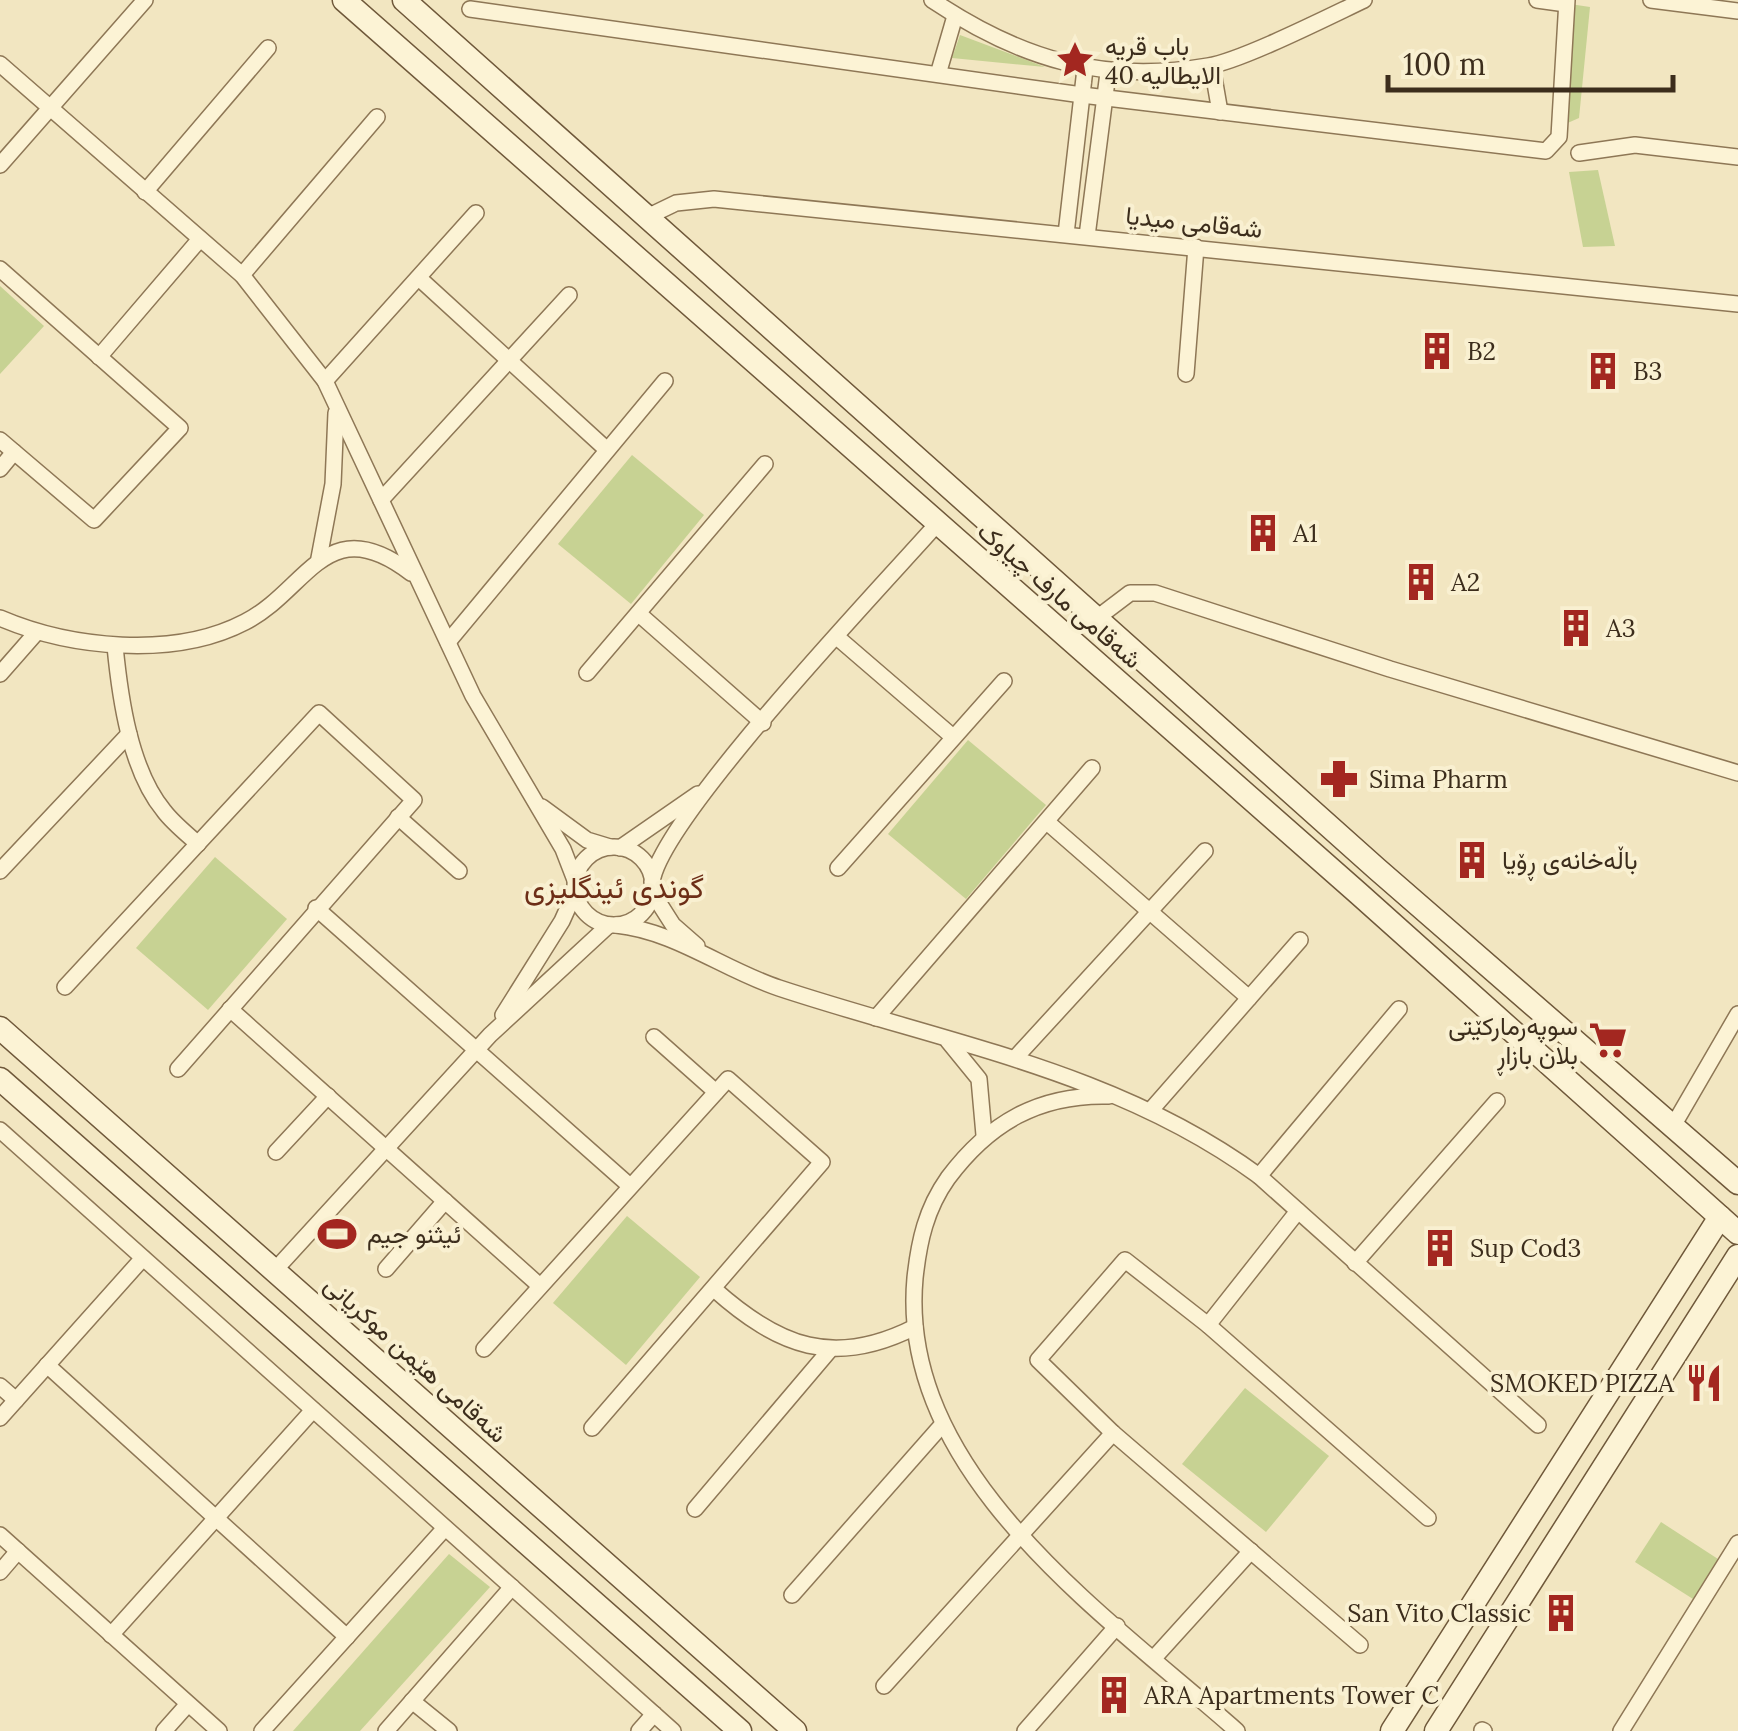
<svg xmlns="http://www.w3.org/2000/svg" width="1738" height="1731" font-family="Lora,Vazirmatn,serif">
  <rect width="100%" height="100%" fill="#f2e6c1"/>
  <g fill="#c7d293">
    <path d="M 1570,4 L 1590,7 L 1579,118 L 1563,125 Z"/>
    <path d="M 960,35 L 1045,67 L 952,58 Z"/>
    <path d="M 1598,170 L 1615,246 L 1583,247 L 1569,172 Z"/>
    <path d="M 0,286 L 44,326 L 0,374 Z"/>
    <path d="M 632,455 L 704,515 L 631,604 L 558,544 Z"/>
    <path d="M 968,740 L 1046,805 L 966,899 L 888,834 Z"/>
    <path d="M 215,857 L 287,919 L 208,1010 L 136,948 Z"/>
    <path d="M 627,1216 L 700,1277 L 626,1365 L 553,1303 Z"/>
    <path d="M 1245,1388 L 1329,1456 L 1266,1532 L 1182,1464 Z"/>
    <path d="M 1661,1522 L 1718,1559 L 1693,1599 L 1635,1562 Z"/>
    <path d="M 449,1554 L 490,1587 L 360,1731 L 293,1731 Z"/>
  </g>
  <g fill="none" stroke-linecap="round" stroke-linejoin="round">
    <g stroke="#8e7756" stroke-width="18">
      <g id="street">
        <path d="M 932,0 C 1020,59 1102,84 1208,66 C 1241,61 1330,16 1364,0"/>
        <path d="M 1537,0 L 1566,4"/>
        <path d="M 1651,0 L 1738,11"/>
        <path d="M 470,9 L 1082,95 L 1546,151 L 1559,137 L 1567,0"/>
        <path d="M 0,64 L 242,275 L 325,381 L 473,696 L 563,849 L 575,880"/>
        <path d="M 1212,66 L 1220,112"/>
        <path d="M 939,71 L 955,16"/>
        <path d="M 1579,153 L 1635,145 L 1738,157"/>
        <path d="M 0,165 L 145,0"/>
        <path d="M 145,192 L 268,48"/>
        <path d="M 647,217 L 676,203 L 714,199 L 1738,304"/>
        <path d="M 1066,234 L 1085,69"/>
        <path d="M 1087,236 L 1108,73"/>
        <path d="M 0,269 L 180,428 L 94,520 L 0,440"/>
        <path d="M 242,275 L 377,117"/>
        <path d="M 420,279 L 606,449"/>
        <path d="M 99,357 L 200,239"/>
        <path d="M 1186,374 L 1196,247"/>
        <path d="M 325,381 L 476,213"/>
        <path d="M 0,469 L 14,452"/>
        <path d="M 381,500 L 569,295"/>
        <path d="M 319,558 L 333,484 L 336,413"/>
        <path d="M 639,614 L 763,723"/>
        <path d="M 0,618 C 70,648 174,659 245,622 C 308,590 326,508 411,573"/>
        <path d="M 1097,618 L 1130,593 L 1155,593 L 1390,669 L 1738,773"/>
        <path d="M 838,638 L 953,737"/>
        <path d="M 448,642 L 665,381"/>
        <path d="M 115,646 C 120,698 130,770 164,811 C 173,823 187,834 198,844"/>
        <path d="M 587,673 L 765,464"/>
        <path d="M 0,674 L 36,633"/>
        <path d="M 542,807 L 587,840 L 610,847"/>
        <path d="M 398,817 L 459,871"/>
        <path d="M 1047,822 L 1249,998"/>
        <circle cx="614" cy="886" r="39"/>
        <path d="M 620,848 L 698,794"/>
        <path d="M 838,868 L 1004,681"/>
        <path d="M 0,871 L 129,734"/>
        <path d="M 652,882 C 661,818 883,585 937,524"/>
        <path d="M 652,892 L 673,925 L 697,946"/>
        <path d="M 316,908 L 630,1186"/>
        <path d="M 616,925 C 675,931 724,970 779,988 C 945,1043 1116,1071 1259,1176 L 1538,1425"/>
        <path d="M 65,987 L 319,713 L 414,800 L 178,1069"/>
        <path d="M 230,1009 L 540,1286"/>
        <path d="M 503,1015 L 562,921 L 575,892"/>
        <path d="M 876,1018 L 1092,768"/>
        <path d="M 654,1037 L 716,1092"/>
        <path d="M 948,1041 L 979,1079 L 984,1135"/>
        <path d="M 1017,1056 L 1205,851"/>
        <path d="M 1109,1096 C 1039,1094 989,1123 948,1178 C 926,1209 919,1241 915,1278 C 897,1474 1107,1616 1237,1731"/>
        <path d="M 1151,1110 L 1300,940"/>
        <path d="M 1673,1126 L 1738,1014"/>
        <path d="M 0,1130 L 673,1731"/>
        <path d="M 276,1152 L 328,1096"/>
        <path d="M 1259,1176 L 1399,1009"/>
        <path d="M 1355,1263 L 1497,1101"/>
        <path d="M 386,1269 L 445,1201"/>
        <path d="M 275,1270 L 490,1035 L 609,925"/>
        <path d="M 714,1289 C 779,1347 834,1368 915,1327"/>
        <path d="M 1208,1325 L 1298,1211"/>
        <path d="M 484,1349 L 728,1079 L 822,1162 L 592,1428"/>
        <path d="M 47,1365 L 347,1637"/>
        <path d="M 0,1386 L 16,1400"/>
        <path d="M 0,1418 L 143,1258"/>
        <path d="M 695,1509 L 829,1351"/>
        <path d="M 0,1535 L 219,1731"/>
        <path d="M 0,1572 L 18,1551"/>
        <path d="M 792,1595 L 942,1425"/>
        <path d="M 111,1635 L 313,1410"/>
        <path d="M 1360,1645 L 1113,1433 L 1038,1360 L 1125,1260 L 1208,1325 L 1428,1518"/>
        <path d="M 1154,1658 L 1251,1551"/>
        <path d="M 884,1686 L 1113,1433"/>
        <path d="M 412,1701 L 449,1731"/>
        <path d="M 1482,1730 L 1484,1731"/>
        <path d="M 164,1731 L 188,1704"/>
        <path d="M 262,1731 L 445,1528"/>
        <path d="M 386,1731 L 512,1587"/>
        <path d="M 639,1731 L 654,1714"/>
        <path d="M 1025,1731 L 1117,1626"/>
        <path d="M 1621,1731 L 1738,1543"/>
      </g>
    </g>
    <g stroke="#6f583a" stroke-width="25">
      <g id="secondary">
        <path d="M 344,0 L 1358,893 L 1738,1233"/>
        <path d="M 404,0 L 1377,869 L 1738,1183"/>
        <path d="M 0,1028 L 795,1731"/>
        <path d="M 0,1079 L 740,1731"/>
        <path d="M 1392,1731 L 1720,1217"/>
        <path d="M 1436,1731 L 1738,1256"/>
      </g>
    </g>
    <use href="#street" stroke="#fcf3d5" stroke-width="15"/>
    <use href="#secondary" stroke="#fcf3d5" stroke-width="22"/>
  </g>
  <defs>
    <g id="sight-bare" transform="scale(3)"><path d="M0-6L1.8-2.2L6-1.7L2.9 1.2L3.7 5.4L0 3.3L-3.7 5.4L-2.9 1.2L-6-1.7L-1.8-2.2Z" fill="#a32720" stroke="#f9f0d1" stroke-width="2.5" paint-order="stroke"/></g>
    <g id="building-bare" transform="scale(3)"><path d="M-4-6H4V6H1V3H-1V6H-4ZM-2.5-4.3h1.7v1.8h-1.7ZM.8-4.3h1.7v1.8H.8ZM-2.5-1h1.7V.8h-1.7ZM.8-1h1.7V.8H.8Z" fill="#a32720" stroke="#f9f0d1" stroke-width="2.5" paint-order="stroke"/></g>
    <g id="pharmacy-bare" transform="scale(3)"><path d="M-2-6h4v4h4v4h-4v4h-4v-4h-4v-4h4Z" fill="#a32720" stroke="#f9f0d1" stroke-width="2.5" paint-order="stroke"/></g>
    <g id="supermarket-bare" transform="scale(3)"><path d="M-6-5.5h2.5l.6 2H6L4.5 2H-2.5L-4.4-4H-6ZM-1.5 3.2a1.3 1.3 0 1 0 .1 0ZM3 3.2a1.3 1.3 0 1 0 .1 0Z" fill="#a32720" stroke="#f9f0d1" stroke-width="2.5" paint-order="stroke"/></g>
    <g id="stadium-bare" transform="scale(3)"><path d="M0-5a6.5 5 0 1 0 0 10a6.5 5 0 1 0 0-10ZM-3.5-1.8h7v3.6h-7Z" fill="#a32720" stroke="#f9f0d1" stroke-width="2.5" paint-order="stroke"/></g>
    <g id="restaurant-bare" transform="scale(3)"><path d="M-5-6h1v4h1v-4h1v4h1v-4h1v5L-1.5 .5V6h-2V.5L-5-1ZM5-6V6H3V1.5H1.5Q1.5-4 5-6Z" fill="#a32720" stroke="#f9f0d1" stroke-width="2.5" paint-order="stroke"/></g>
  </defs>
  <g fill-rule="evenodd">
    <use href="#sight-bare" x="1075" y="60"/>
    <use href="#building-bare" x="1437" y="351"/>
    <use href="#building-bare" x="1603" y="371"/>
    <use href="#building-bare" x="1263" y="533"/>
    <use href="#building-bare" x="1421" y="582"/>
    <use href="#building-bare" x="1576" y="628"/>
    <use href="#pharmacy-bare" x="1339" y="779"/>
    <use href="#building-bare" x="1472" y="860"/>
    <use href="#supermarket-bare" x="1608" y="1040"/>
    <use href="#stadium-bare" x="337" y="1234"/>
    <use href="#building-bare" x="1440" y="1248"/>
    <use href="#restaurant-bare" x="1704" y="1383"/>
    <use href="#building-bare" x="1561" y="1613"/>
    <use href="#building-bare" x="1114" y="1695"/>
  </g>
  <g text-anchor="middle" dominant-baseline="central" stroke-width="8" stroke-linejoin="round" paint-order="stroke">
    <g font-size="25" fill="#3c2d1c" stroke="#f9f0d1" text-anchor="start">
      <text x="1105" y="46">باب قريه<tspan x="1105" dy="29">الايطاليه 40</tspan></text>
      <text x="1467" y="351">B2</text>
      <text x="1633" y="371">B3</text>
      <text x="1293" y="533">A1</text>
      <text x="1451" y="582">A2</text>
      <text x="1606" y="628">A3</text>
      <text x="1369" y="779">Sima Pharm</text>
      <text x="1502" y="860">باڵەخانەی ڕۆیا</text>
      <text x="1578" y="1026" text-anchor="end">سوپەرمارکێتی<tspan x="1578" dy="29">بلان بازاڕ</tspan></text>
      <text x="367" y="1234">ئيثنو جيم</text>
      <text x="1470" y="1248">Sup Cod3</text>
      <text x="1674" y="1383" text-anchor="end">SMOKED PIZZA</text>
      <text x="1531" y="1613" text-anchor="end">San Vito Classic</text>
      <text x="1144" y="1695">ARA Apartments Tower C</text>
    </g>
    <g font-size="25" fill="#3c2d1c" stroke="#f9f0d1">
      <text transform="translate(1194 222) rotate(6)">شەقامی میدیا</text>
      <text transform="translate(1060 595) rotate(41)">شەقامی مارف چیاوک</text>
      <text transform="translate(416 1359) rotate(42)">شەقامی هێمن موکریانی</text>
    </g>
    <g font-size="30" fill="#6d2e17" stroke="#f9f0d1">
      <text x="614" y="887">گوندی ئینگلیزی</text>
    </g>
  </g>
  <path d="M1388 75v15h285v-15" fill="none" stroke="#3c2d1c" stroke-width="5"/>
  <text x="1403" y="75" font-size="30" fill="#3c2d1c" stroke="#f9f0d1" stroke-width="8" paint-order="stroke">100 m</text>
</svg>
